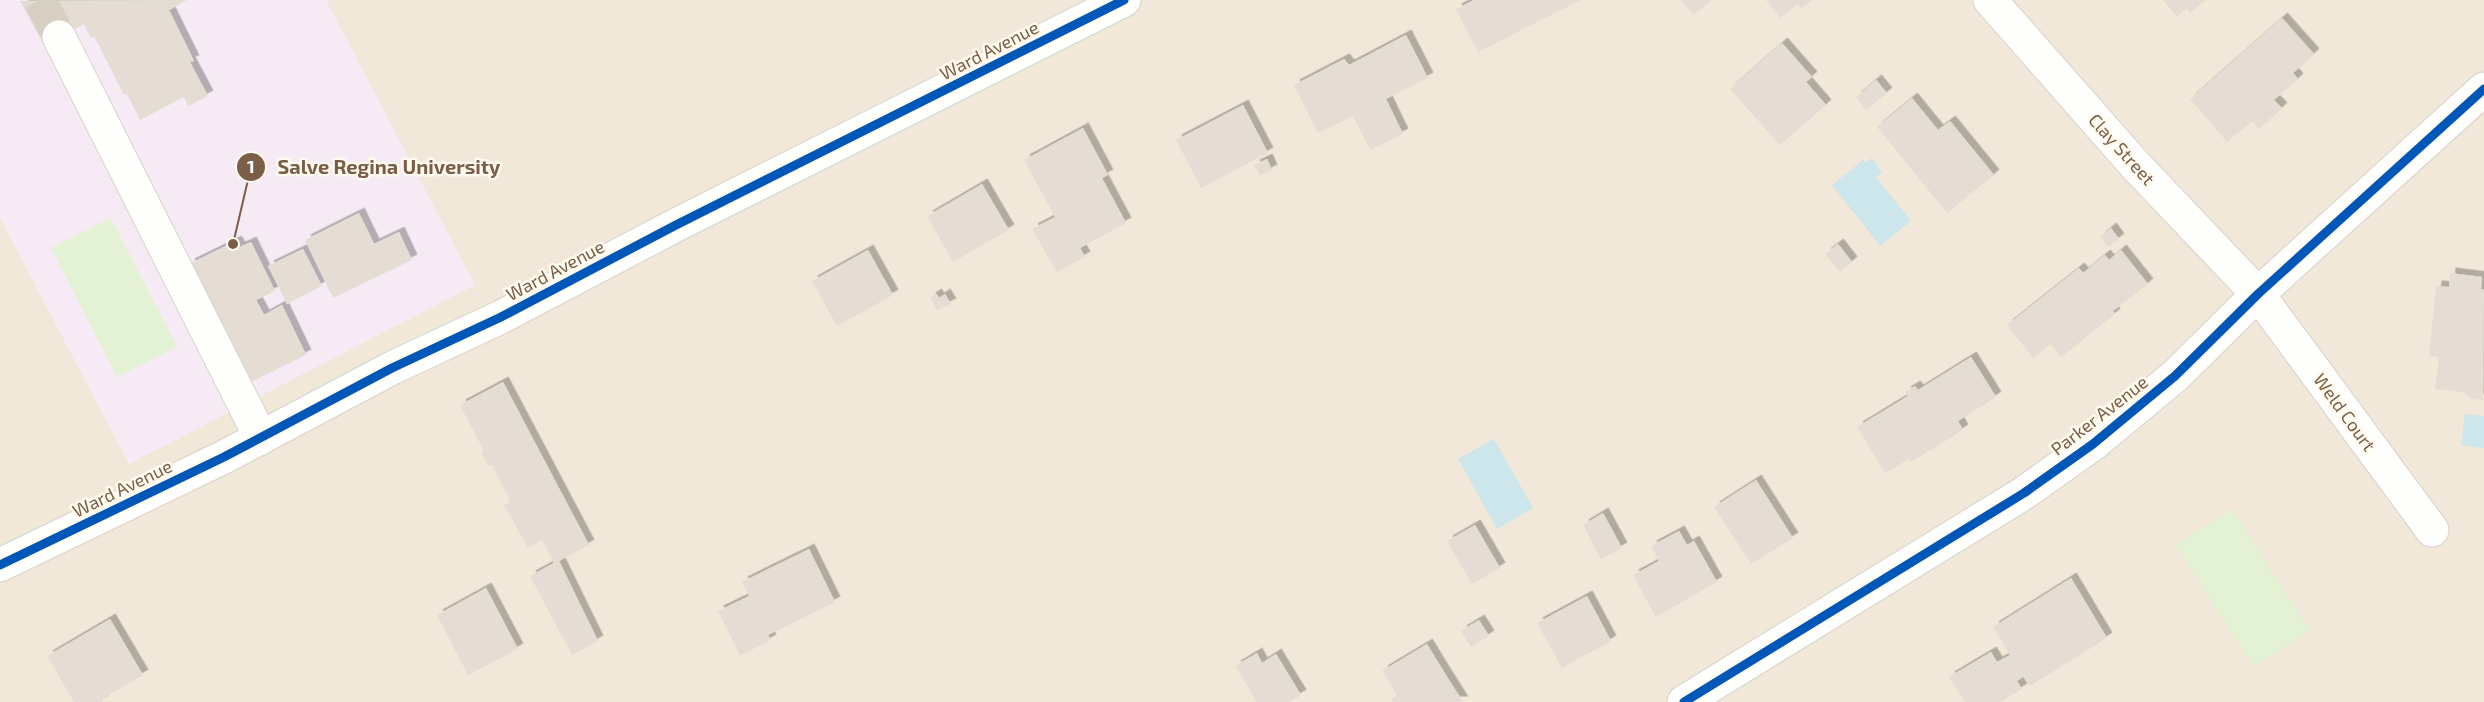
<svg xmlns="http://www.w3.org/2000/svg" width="2484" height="702" font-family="'Exo 2',sans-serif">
  <defs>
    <filter id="shadow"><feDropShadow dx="5.5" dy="-5.5" stdDeviation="0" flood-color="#0004"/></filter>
  </defs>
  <rect width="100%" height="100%" fill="#f8f5ec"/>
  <rect fill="#f2e8d9" x="0" y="0" width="2484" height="702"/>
  <path fill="#f6ebf4" d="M 0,0 L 326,0 L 475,285 L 129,464 L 0,218 Z"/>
  <g fill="#e3f1d5">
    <path d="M 111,218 L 177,347 L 117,377 L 51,248 Z"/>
    <path d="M 2232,509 L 2310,631 L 2254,667 L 2175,545 Z"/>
  </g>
  <g fill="#cce6eb">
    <path d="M 1872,158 L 1882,172 L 1876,177 L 1911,221 L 1880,246 L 1832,185 L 1863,160 L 1866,162 Z"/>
    <path d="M 2465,414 L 2484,416 L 2484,448 L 2461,445 Z"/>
    <path d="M 1494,439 L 1533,508 L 1497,529 L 1458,459 Z"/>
  </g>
  <g fill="#e5ddd3" filter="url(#shadow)">
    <path d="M 187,0 L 169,10 L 194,61 L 190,62 L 208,96 L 188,106 L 184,97 L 140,120 L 127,94 L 124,95 L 94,36 L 91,38 L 84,24 L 44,45 L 20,1 Z"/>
    <path d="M 1474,0 L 1581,0 L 1478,52 L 1456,9 Z"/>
    <path d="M 1681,0 L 1712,0 L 1693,15 Z"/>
    <path d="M 1766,0 L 1812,0 L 1801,9 L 1798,4 L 1780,18 Z"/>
    <path d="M 2163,0 L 2205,0 L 2190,13 L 2187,8 L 2177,17 Z"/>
    <path d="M 2282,18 L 2314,54 L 2293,73 L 2298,79 L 2274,100 L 2282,108 L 2259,129 L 2252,121 L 2227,142 L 2190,99 Z"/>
    <path d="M 1406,35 L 1428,78 L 1386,99 L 1403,134 L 1370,150 L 1353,116 L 1318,133 L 1294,85 L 1344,59 L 1349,65 Z"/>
    <path d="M 1782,43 L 1812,77 L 1806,82 L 1826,105 L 1780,145 L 1730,89 Z"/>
    <path d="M 1876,80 L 1887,93 L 1866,110 L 1856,97 Z"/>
    <path d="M 1912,98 L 1938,130 L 1950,121 L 1994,175 L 1947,213 L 1877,127 Z"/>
    <path d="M 1243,105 L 1268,153 L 1201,188 L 1176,140 Z"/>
    <path d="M 1083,128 L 1108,175 L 1102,178 L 1126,223 L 1080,248 L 1085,257 L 1057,272 L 1032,229 L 1055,217 L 1024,160 Z"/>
    <path d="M 1267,159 L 1272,170 L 1260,176 L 1254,165 Z"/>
    <path d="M 982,184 L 1009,230 L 953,262 L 927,216 Z"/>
    <path d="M 359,213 L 374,244 L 399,232 L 412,260 L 333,298 L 305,240 Z"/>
    <path d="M 2111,228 L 2119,239 L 2108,247 L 2100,237 Z"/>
    <path d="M 236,241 L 240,247 L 251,242 L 275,291 L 256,300 L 264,315 L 282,305 L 306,355 L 247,384 L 189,264 Z"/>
    <path d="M 1838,244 L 1852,262 L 1840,272 L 1825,254 Z"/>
    <path d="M 303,249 L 322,286 L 287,304 L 268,266 Z"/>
    <path d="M 868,250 L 893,295 L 837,326 L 812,281 Z"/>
    <path d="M 2121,250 L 2148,284 L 2113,311 L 2115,314 L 2061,357 L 2051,344 L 2033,358 L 2007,325 L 2079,268 L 2083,273 L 2105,255 L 2109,260 Z"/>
    <path d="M 2450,273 L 2482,277 L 2481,289 L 2484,290 L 2483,400 L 2471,399 L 2463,392 L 2435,389 L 2439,357 L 2429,356 L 2436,286 L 2449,287 Z"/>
    <path d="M 936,294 L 939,298 L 945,294 L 951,304 L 937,310 L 930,298 Z"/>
    <path d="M 1971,357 L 1996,397 L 1958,421 L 1963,430 L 1911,462 L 1909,459 L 1885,473 L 1857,427 L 1908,396 L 1905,392 L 1915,386 L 1918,390 Z"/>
    <path d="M 503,382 L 589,545 L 559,561 L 598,641 L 572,655 L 530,576 L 554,563 L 542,540 L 528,548 L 504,505 L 511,502 L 492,465 L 488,466 L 481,453 L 484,451 L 460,405 Z"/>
    <path d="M 1756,480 L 1793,538 L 1751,564 L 1714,507 Z"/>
    <path d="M 1603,513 L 1622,548 L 1601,559 L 1583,525 Z"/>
    <path d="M 1475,525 L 1500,568 L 1472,584 L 1447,541 Z"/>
    <path d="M 1679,531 L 1687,545 L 1694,541 L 1717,582 L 1656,617 L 1633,575 L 1659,561 L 1651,546 Z"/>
    <path d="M 809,549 L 835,602 L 768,635 L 771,640 L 740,656 L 718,611 L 749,596 L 742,582 Z"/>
    <path d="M 2071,578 L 2107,638 L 2030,686 L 2024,676 L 2017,681 L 2022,689 L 2000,702 L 1965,702 L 1949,677 L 1991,652 L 1997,662 L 2010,655 L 1993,627 Z"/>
    <path d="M 486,588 L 518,649 L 468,675 L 437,615 Z"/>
    <path d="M 1587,596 L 1611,641 L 1562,668 L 1537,623 Z"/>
    <path d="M 110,619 L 143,675 L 102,699 L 103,702 L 74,702 L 47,656 Z"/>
    <path d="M 1479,620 L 1489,636 L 1471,647 L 1461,631 Z"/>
    <path d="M 1427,644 L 1444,672 L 1463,702 L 1393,702 L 1391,699 L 1397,695 L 1382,671 Z"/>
    <path d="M 1257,653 L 1262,663 L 1276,654 L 1301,695 L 1289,702 L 1257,702 L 1235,666 Z"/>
  </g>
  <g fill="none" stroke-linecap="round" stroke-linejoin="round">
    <path stroke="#d8cfc3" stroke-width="33" stroke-dasharray="33 16" stroke-linecap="butt" d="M 40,0 L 59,37"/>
    <g stroke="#d7d2ca" stroke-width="35">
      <g id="minor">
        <path d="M 1990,0 L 2137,167 L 2258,294 L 2432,530"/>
        <path d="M 59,37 L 261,438"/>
        <path d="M 0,565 L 224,457 L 392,368 L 501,317 L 676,225 L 1124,0"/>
        <path d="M 1684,702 L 2024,493 L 2093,444 L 2175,376 L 2258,294 L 2484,89"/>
      </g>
    </g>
    <use href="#minor" stroke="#fefefc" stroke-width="33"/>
    <g stroke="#fffaee" stroke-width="13">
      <g id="cycleway">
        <path d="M 0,565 L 224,457 L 392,368 L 501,317 L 676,225 L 1124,0"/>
        <path d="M 1684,702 L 2024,493 L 2093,444 L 2175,376 L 2258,294 L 2484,89"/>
      </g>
    </g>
    <use href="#cycleway" stroke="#0057b8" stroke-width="9"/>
  </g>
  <g text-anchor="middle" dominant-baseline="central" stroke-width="5" stroke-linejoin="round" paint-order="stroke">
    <g font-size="18" fill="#7a5e48" stroke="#fffaee">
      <text transform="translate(989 50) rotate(-27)">Ward Avenue</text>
      <text transform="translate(2122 149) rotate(48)">Clay Street</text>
      <text transform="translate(555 270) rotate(-28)">Ward Avenue</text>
      <text transform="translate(2345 412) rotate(54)">Weld Court</text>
      <text transform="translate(2099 415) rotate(-38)">Parker Avenue</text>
      <text transform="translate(122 488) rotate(-26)">Ward Avenue</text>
    </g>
  </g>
  <path fill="none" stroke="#7a5e48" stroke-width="2" d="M233 244L251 167"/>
  <g fill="#7a5e48" stroke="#fffaee" stroke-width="2">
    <circle cx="233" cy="244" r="6"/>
    <circle cx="251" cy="167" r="15"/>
  </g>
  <g font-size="18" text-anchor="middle" font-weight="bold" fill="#fff">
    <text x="251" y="173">1</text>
  </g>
  <g font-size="20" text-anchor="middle" font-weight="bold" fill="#7a5e48" stroke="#fffaee" stroke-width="5" stroke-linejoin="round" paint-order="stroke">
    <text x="389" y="174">Salve Regina University</text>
  </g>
</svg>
